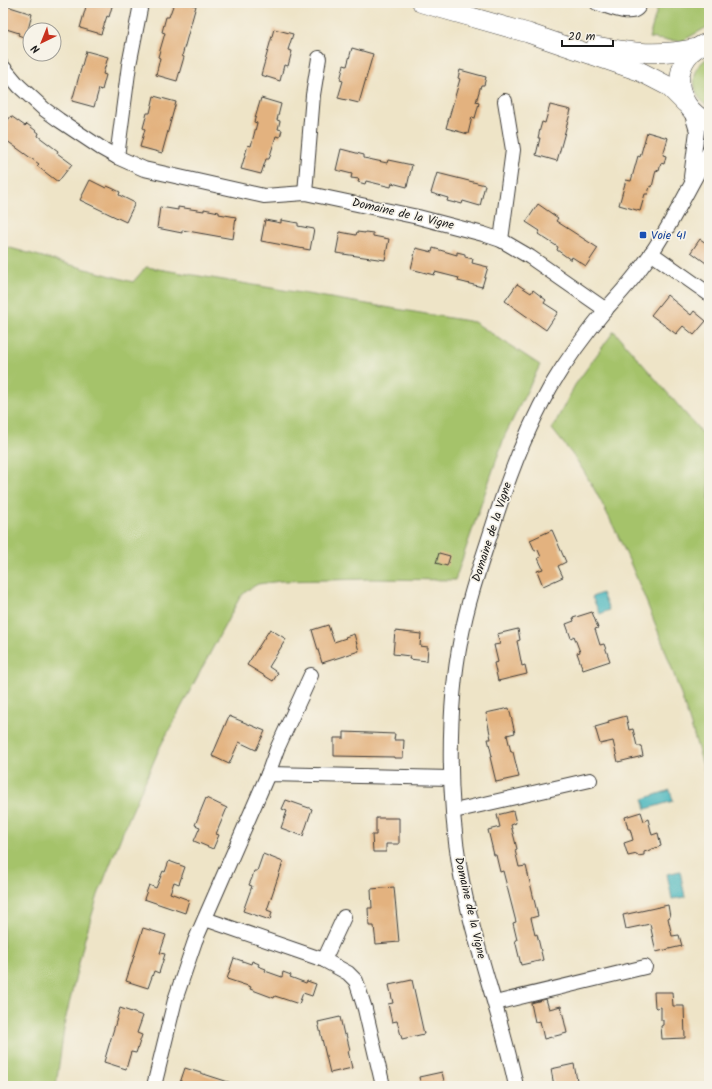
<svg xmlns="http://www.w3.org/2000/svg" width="712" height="1089" font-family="Kalam,sans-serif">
  <rect width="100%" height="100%" fill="#f7f3e8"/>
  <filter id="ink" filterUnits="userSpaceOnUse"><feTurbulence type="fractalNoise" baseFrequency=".025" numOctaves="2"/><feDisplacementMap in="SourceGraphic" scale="8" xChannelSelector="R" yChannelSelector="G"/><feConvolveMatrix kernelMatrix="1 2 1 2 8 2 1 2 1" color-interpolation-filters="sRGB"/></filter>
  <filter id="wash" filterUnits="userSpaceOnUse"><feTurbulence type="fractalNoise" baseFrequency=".012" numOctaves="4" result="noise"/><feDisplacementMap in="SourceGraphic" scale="16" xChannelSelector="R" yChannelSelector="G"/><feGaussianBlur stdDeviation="0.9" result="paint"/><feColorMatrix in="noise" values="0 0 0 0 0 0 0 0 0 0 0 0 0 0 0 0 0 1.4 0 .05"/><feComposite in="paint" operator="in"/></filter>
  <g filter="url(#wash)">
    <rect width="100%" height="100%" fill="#eee4c7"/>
    <g fill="#a5c36b" stroke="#607044">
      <path d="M 659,3 L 709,3 L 709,26 L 682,41 L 663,40 L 649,38 Z"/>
      <path d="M 709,57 L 709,107 C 690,96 689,68 709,57 Z"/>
      <path d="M 3,246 L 133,282 L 146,267 L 474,322 L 540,365 L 505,435 L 455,580 L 371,579 L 281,581 L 258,584 L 249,589 L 240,597 L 160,747 L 123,832 L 98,895 L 85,938 L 65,1021 L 56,1086 L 3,1086 Z"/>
      <path d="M 614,331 L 709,441 L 709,788 C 692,724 671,662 646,601 C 628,556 608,511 583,470 C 574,455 562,442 552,429 L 575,385 Z"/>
    </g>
    <g fill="#47b6bd" stroke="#32696c">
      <path d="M 602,593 L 609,610 L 600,614 L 592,597 Z"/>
      <path d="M 670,790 L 673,801 L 646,809 L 643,799 Z"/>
      <path d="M 680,871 L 685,897 L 672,899 L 667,874 Z"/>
    </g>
    <g id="blocks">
      <g fill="#e3b27f">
        <path d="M 3,3 L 8,3 L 7,6 L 32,14 L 26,38 L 18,35 L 19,33 L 3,28 Z"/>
        <path d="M 87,3 L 113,3 L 109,17 L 107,16 L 101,34 L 80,28 Z"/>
        <path d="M 174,3 L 186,3 L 196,6 L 182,56 L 184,57 L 177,81 L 156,75 L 160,58 L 158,57 L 165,33 L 162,32 L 166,17 L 169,17 Z"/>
        <path d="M 274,29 L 293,34 L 288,50 L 292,51 L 288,66 L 284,65 L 280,81 L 261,75 Z"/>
        <path d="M 352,48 L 373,54 L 359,103 L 338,98 L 343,81 L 340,80 L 344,65 L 347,66 Z"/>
        <path d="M 86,51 L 108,57 L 103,74 L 106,75 L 102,90 L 99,89 L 94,107 L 72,101 Z"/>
        <path d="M 460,70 L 486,77 L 484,85 L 481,85 L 476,102 L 479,103 L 477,111 L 475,118 L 472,117 L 468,134 L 446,128 L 460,79 L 458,78 Z"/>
        <path d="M 154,96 L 176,102 L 162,153 L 140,147 L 145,129 L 143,128 L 147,113 L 150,113 Z"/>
        <path d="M 261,98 L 281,104 L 277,120 L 280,121 L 278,129 L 282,130 L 280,137 L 276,136 L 269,159 L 266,159 L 261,174 L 241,169 L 248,145 L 251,146 L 257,123 L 254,122 Z"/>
        <path d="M 550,105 L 571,110 L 557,161 L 536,155 L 540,138 L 538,138 L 540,129 L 542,122 L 545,123 Z"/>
        <path d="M 11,116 L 25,126 L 27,124 L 39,133 L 38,136 L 58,151 L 57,153 L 72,164 L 58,182 L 37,166 L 39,164 L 3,138 L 3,127 Z"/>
        <path d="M 647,132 L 668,138 L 663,155 L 666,156 L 664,164 L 661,163 L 659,171 L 656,170 L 652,187 L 650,186 L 648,194 L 645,194 L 640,211 L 619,205 L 626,180 L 631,181 L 638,156 L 640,157 Z"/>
        <path d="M 341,149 L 364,155 L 364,158 L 387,163 L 388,160 L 412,165 L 407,187 L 392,183 L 391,187 L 366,181 L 365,184 L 358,182 L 359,179 L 351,178 L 352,174 L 336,170 Z"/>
        <path d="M 437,173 L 485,185 L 480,206 L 463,201 L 462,204 L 455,202 L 455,203 L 447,201 L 448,198 L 431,193 Z"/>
        <path d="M 90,180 L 106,188 L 107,186 L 114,189 L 120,192 L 119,195 L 135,203 L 126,222 L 80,200 Z"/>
        <path d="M 538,204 L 558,218 L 556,221 L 598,248 L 586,266 L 572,257 L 571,260 L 557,250 L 558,247 L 538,234 L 540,231 L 526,222 Z"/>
        <path d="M 160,207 L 178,210 L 178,207 L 204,211 L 204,209 L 219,212 L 219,214 L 236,217 L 233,239 L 182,230 L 182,233 L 157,228 Z"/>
        <path d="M 265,220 L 281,223 L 281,220 L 298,223 L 298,226 L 314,229 L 310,250 L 261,241 Z"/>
        <path d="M 340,232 L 356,235 L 357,232 L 365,233 L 365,232 L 373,233 L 373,236 L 389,239 L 385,260 L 336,253 Z"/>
        <path d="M 700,239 L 709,245 L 709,262 L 707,261 L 706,263 L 691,252 Z"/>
        <path d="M 416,248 L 432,252 L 433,248 L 457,255 L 457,252 L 465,254 L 465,257 L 473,259 L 472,263 L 488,267 L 482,287 L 458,281 L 459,278 L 435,272 L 434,275 L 411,269 Z"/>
        <path d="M 517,284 L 531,293 L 533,290 L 546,300 L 544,303 L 558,312 L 546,330 L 505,301 Z"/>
        <path d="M 667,295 L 691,315 L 694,311 L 706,321 L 694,335 L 683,326 L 676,334 L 651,315 Z"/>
        <path d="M 552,530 L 566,562 L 558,566 L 563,577 L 543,586 L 537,571 L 543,569 L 538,558 L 541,557 L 538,550 L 535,551 L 530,540 Z"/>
        <path d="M 439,553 L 450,556 L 447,566 L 436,563 Z"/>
        <path d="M 592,612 L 598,628 L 595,629 L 600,645 L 604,644 L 610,661 L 583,670 L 577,653 L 580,652 L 574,636 L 571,638 L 566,624 L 574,621 L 573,618 Z"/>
        <path d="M 328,625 L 334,642 L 346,638 L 345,637 L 354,634 L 359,651 L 322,663 L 312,630 Z"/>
        <path d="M 270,629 L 286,639 L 269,667 L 278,673 L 273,681 L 247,665 Z"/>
        <path d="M 518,629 L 520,640 L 517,641 L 522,666 L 525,665 L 527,674 L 498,681 L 494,663 L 498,662 L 494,645 L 500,644 L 497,634 Z"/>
        <path d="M 395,631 L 421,634 L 420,646 L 428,647 L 427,661 L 409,659 L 410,656 L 393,654 Z"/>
        <path d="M 509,708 L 515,733 L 507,735 L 511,752 L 513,752 L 519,777 L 496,782 L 490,757 L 492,756 L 488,739 L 491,739 L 486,713 Z"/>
        <path d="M 229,716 L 265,731 L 256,750 L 239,742 L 229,764 L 212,756 Z"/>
        <path d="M 626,716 L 629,730 L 633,729 L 637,746 L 641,746 L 643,756 L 618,762 L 613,741 L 600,744 L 595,727 L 609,723 L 608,721 Z"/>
        <path d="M 344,732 L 395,734 L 394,740 L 404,740 L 403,758 L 394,758 L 394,757 L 334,756 L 334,738 L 344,738 Z"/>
        <path d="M 206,798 L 227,808 L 216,834 L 219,835 L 213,849 L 194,841 L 200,827 L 195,825 Z"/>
        <path d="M 286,800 L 312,809 L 303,836 L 281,828 L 287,811 L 282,809 Z"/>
        <path d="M 513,811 L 516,823 L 511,825 L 517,849 L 515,850 L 519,867 L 526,866 L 538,916 L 531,918 L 535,935 L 537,934 L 543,960 L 521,965 L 515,940 L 517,940 L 513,923 L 516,922 L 503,871 L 500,872 L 496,855 L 494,855 L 488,830 L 500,827 L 497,815 Z"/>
        <path d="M 641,812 L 644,821 L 648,819 L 652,835 L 658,833 L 661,846 L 644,852 L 644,855 L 638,856 L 637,854 L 628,856 L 624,843 L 633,840 L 630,829 L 628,829 L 625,817 Z"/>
        <path d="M 376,818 L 399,818 L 399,844 L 386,844 L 386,852 L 373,852 L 372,835 L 376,835 Z"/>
        <path d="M 263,854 L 283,862 L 267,910 L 272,912 L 270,920 L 243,911 L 252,886 L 249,885 L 252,878 L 254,871 L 257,871 Z"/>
        <path d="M 169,861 L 185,867 L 179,884 L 174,882 L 170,893 L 189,900 L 185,913 L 144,899 L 149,885 L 156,888 L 163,871 L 165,872 Z"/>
        <path d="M 394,887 L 399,942 L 376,944 L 374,926 L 369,926 L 368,908 L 372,908 L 371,889 Z"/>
        <path d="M 668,905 L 670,917 L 668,918 L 672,936 L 679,935 L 682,946 L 656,952 L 650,924 L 626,929 L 623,915 Z"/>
        <path d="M 143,928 L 166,935 L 160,953 L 165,954 L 159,973 L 154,971 L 148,988 L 126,981 Z"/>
        <path d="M 234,958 L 251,964 L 252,961 L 259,964 L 258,966 L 266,969 L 265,971 L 282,977 L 283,972 L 291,975 L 290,977 L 306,983 L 307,981 L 316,984 L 312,996 L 303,993 L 299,1004 L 275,996 L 274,998 L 250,989 L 251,987 L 227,979 Z"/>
        <path d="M 412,980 L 424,1034 L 402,1039 L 397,1021 L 392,1022 L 388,1004 L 393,1003 L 389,985 Z"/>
        <path d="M 654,992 L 672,992 L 673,1006 L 684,1006 L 685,1038 L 662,1039 L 661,1026 L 663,1025 L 663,1020 L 661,1020 L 661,1007 L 656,1008 L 655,1007 Z"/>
        <path d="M 546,999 L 549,1009 L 561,1006 L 567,1033 L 544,1039 L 540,1021 L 535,1022 L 531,1003 Z"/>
        <path d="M 120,1008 L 143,1016 L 137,1033 L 142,1035 L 136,1053 L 131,1052 L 126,1069 L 104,1062 Z"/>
        <path d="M 340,1017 L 344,1035 L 346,1034 L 350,1050 L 348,1051 L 352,1068 L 330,1073 L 318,1022 Z"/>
        <path d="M 574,1064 L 578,1086 L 554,1086 L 551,1069 Z"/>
        <path d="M 185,1068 L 241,1086 L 179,1086 Z"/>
        <path d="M 442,1072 L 445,1086 L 421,1086 L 419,1077 Z"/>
      </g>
    </g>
  </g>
  <g filter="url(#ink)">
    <use href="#blocks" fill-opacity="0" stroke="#3c3a36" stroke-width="1"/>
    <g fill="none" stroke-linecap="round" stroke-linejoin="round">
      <g stroke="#3c3a36" stroke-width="16">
        <g id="minor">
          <path d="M 597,3 C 608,6 635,20 640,3"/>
          <path d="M 3,67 L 19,86 L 44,109 L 59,120 L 101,148 L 117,157 L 144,169 L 264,196 L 305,193 L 418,217 L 483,234 L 501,240 L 530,257 L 606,310"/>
          <path d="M 117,157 L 129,65 L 141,4"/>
          <path d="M 691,177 L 697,131 L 691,111"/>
          <path d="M 305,193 L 313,95 L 319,58"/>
          <path d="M 501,240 L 513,150 L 505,101"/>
          <path d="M 651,253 L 709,294"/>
          <path d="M 268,774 L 277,749 L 311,675"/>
          <path d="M 454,811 L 590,780"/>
          <path d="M 205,919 L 324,960 L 348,973 L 356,981 L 359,990 L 365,1009 L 383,1086"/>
          <path d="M 324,960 L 344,917"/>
          <path d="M 495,1003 L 645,967"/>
          <path d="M 154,1086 L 175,1000 L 195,941 L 268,774 L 451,778"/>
          <path d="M 516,1086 C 501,1013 473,944 460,870 C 448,799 447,710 461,638 C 468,600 481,563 493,526 C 508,478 526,430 551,386 C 567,359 587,332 607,308 C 617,297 628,285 637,273 C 666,236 686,193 709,152"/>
        </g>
      </g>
      <g stroke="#3c3a36" stroke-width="20">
        <g id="secondary">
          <path d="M 422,3 L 528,33 L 639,71 L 668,86 L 685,103"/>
          <path d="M 709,42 C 669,55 671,107 709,122"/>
          <path d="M 596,46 C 633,53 659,56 697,48"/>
        </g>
      </g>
      <use href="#minor" stroke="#fff" stroke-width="14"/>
      <use href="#secondary" stroke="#fff" stroke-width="19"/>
    </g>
  </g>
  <rect fill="#1a4fb4" stroke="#f7f3e8" stroke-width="1.5" x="639" y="231" width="8" height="8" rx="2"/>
  <g text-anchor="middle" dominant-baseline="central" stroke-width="3.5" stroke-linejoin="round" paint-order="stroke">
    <g font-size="12" fill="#1c1c1c" stroke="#f7f3e8">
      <text transform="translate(403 214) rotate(13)">Domaine de la Vigne</text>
      <text transform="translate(492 532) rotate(-72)">Domaine de la Vigne</text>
      <text transform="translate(470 908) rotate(77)">Domaine de la Vigne</text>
    </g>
    <g font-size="12" fill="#164399" stroke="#f7f3e8" text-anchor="start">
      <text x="651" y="235">Voie 41</text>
    </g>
  </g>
  <rect width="712" height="1089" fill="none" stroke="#f7f3e8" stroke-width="16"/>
  <g transform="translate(42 42) rotate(223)"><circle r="19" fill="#f7f3e8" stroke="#9f9d96"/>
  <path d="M0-3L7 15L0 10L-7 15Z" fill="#c8321e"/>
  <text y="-6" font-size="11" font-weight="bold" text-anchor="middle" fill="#1c1c1c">N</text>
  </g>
  <path d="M562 40v6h51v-6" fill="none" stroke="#1c1c1c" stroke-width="2"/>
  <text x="568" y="40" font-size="12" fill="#1c1c1c" stroke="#f7f3e8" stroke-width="3" paint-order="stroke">20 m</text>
</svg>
